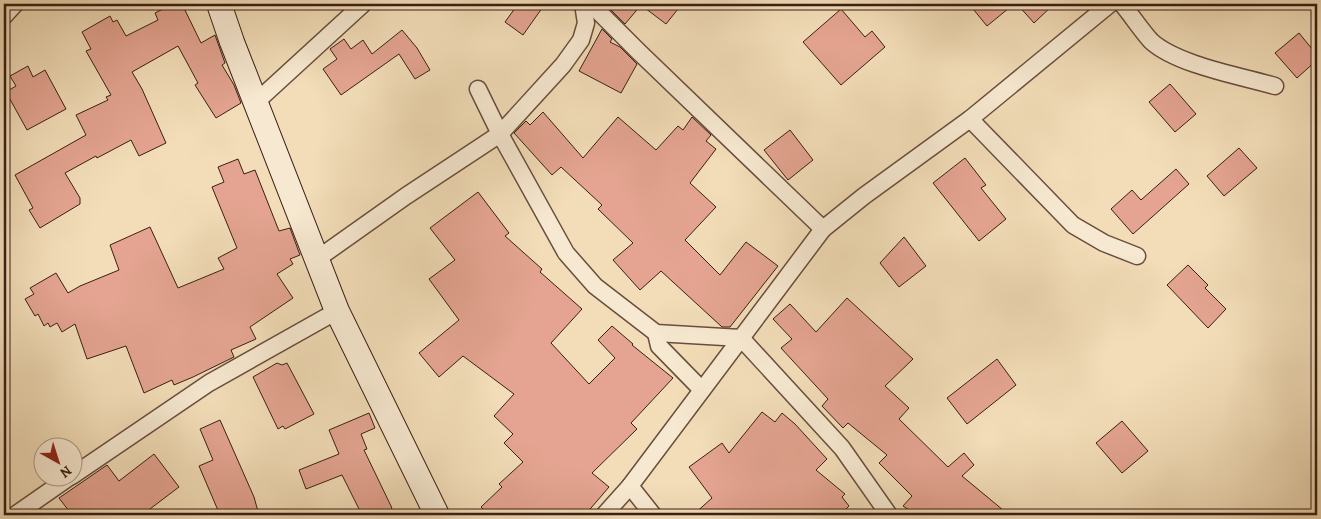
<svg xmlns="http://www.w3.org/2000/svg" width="1321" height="519" font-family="Alegreya,serif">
  <rect width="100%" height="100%" fill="#f2ddb8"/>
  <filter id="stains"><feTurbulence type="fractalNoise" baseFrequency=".004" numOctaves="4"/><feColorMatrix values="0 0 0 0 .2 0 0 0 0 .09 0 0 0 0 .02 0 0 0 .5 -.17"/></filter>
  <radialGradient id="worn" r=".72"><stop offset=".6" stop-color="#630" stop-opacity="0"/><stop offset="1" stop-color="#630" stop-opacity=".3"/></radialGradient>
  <g fill="#e4a491" stroke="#3a1f14">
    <path d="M 173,4 L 182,4 L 201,43 L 215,35 L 225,63 L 222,65 L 234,85 L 241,103 L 216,118 L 195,85 L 198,83 L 178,46 L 132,72 L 142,89 L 166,143 L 139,156 L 131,140 L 97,158 L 96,156 L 65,173 L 80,198 L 80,204 L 40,228 L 29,210 L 33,208 L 15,175 L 86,135 L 76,115 L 108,100 L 106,97 L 111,95 L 86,51 L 91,49 L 82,32 L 110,16 L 113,22 L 117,20 L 126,36 L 158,20 L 155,13 Z"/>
    <path d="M 518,4 L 545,4 L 523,35 L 505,22 Z"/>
    <path d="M 611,4 L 682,4 L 666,24 L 641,5 L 625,24 L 608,7 Z"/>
    <path d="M 969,4 L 1014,4 L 987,26 Z"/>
    <path d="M 1017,4 L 1054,4 L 1034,23 Z"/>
    <path d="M 841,9 L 865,37 L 872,31 L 885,47 L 841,85 L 803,42 Z"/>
    <path d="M 602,29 L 612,39 L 610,42 L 620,47 L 637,64 L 621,93 L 579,71 Z"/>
    <path d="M 402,30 L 417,48 L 430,70 L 415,79 L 399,54 L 341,95 L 323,69 L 337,59 L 330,49 L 344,39 L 351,49 L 363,40 L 372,54 Z"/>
    <path d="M 1299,33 L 1317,55 L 1317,60 L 1297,78 L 1275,53 Z"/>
    <path d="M 28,66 L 33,77 L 45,70 L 66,109 L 27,130 L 6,92 L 16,86 L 10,76 Z"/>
    <path d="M 1170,84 L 1196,114 L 1175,132 L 1149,102 Z"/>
    <path d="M 543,112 L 583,158 L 618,117 L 656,150 L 678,126 L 683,130 L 692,117 L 711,135 L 706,141 L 716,149 L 690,183 L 716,207 L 685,240 L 720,275 L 746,242 L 778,266 L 730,327 L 722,327 L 661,271 L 640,290 L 613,260 L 633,243 L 598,209 L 602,205 L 561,167 L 552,175 L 514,133 L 526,121 L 530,125 Z"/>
    <path d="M 790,130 L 813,160 L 788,180 L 764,150 Z"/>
    <path d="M 1239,148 L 1257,168 L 1224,196 L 1207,176 Z"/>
    <path d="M 965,158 L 986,185 L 981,188 L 1006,219 L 979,241 L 933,183 Z"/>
    <path d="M 238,159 L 244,174 L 255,170 L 279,231 L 290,228 L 300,255 L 290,259 L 293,264 L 277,274 L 293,298 L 250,327 L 256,339 L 231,350 L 234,357 L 193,377 L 174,385 L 172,380 L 144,393 L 126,346 L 87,359 L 75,324 L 62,332 L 57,323 L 50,327 L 48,323 L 44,326 L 38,314 L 35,316 L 25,299 L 34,294 L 30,288 L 56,273 L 68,293 L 80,286 L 119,270 L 110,245 L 150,227 L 178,288 L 224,269 L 218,258 L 237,248 L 212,187 L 224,182 L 218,167 Z"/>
    <path d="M 1176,169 L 1189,184 L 1133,234 L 1111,209 L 1132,190 L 1141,200 Z"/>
    <path d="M 478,192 L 509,233 L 505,236 L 542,269 L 540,272 L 582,309 L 551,343 L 589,384 L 615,358 L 598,340 L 612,326 L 633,344 L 632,345 L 673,378 L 631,423 L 637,429 L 592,473 L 609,487 L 585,515 L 489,515 L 481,507 L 502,487 L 499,484 L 523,462 L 504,443 L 513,434 L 494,416 L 514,394 L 463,356 L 439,377 L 419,353 L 459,320 L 429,279 L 455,260 L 430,228 Z"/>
    <path d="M 904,237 L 926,266 L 899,287 L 880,263 Z"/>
    <path d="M 1188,265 L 1208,285 L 1205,288 L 1226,309 L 1208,328 L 1167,285 Z"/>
    <path d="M 847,298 L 913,359 L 885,386 L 909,408 L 899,419 L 948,467 L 964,453 L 974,465 L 962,476 L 1009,515 L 917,515 L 903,506 L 912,496 L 879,463 L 887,455 L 848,423 L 843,428 L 822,406 L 828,399 L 781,348 L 792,339 L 773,319 L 790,304 L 816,332 Z"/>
    <path d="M 997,359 L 1016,385 L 967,424 L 947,398 Z"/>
    <path d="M 277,363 L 282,365 L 287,363 L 314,414 L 285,429 L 283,426 L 278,429 L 253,377 Z"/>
    <path d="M 762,412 L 775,422 L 782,413 L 795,424 L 827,459 L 816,470 L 845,494 L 842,497 L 849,506 L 840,515 L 693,515 L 712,498 L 689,467 L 722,443 L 729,453 Z"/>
    <path d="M 369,413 L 375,428 L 361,434 L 367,449 L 364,450 L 391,506 L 394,515 L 362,515 L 342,475 L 306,489 L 299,470 L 339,454 L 329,430 Z"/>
    <path d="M 220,420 L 254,497 L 259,515 L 220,515 L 199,466 L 213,460 L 200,429 Z"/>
    <path d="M 1122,421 L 1148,451 L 1122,473 L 1096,443 Z"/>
    <path d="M 154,454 L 179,487 L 142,515 L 72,515 L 59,498 L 107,465 L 119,481 Z"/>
  </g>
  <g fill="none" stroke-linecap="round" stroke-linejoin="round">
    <g stroke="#684e3d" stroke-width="19">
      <g id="street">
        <path d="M 591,4 L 639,52 L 823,229"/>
        <path d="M 1122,4 C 1132,16 1141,30 1151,41 C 1177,65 1241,76 1275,86"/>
        <path d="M 4,16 L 15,4"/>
        <path d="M 478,89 L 500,134 L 566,253 L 595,286 L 656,333 L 741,338 L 842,448 L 889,515"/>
        <path d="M 256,102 L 363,4"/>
        <path d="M 970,119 L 1073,225 L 1104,243 L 1137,256"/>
        <path d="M 317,259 L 406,196 L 500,134 L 563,65 L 581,40 L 586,23 L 583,4"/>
        <path d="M 656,333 L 659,346 L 702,390"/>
        <path d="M 72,476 L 209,383 L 337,311"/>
        <path d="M 630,486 L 653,515"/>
        <path d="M 15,515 L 71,476"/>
        <path d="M 604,515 L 630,486 L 823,229 L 864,196 L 970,119 L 1110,4"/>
      </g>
    </g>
    <g stroke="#3a1f14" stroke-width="26">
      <path id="secondary" d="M 219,4 L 232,42 L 337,311 L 437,515"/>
    </g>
    <use href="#street" stroke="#f7e9d1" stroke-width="16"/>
    <use href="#secondary" stroke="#f7e9d1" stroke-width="24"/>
  </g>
  <rect width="1321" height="519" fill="none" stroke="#f2ddb8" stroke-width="20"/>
  <rect x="5" y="5" width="1311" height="509" fill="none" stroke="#3a1f14" stroke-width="2.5"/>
  <rect x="10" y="10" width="1301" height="499" fill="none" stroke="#3a1f14"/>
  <g transform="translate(58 462) rotate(141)"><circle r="24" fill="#f7e9d1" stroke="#ab9885"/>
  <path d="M0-4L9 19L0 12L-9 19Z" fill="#8f2418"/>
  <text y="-8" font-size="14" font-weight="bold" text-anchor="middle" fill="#3a1f14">N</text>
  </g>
  <rect width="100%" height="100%" filter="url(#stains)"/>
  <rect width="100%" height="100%" fill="url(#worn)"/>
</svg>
